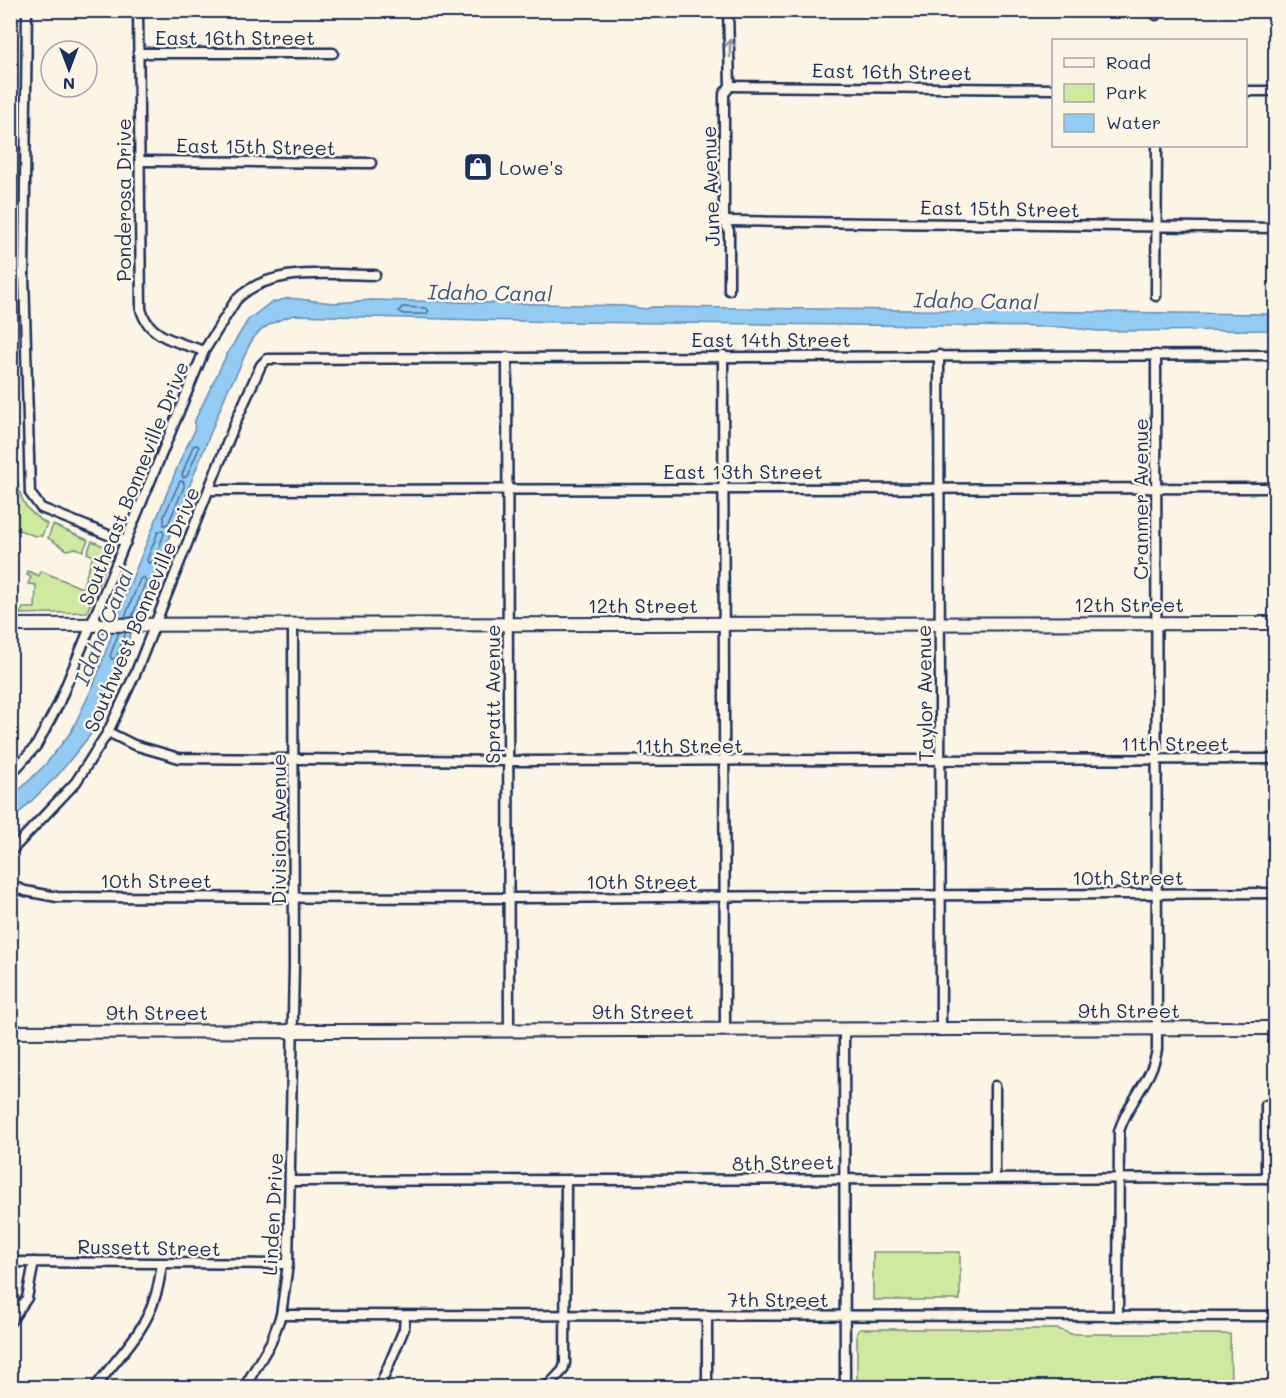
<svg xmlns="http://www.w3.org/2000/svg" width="1286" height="1398" font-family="Mali,sans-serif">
  <rect width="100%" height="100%" fill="#fcf5e5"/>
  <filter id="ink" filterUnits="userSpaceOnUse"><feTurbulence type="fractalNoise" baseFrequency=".0167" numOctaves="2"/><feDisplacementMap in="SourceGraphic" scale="12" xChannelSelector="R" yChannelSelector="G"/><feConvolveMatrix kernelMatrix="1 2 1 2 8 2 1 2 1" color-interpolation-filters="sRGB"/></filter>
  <g filter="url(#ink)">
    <g fill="#cfe99f" stroke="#758c7e" stroke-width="1.5">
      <path d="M 11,473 L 17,473 C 18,498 25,511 47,524 L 42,536 L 35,536 L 11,527 Z"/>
      <path d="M 53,525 L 88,540 L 83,551 L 76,548 L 67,550 L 48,538 Z"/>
      <path d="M 92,541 L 108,548 L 110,556 L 87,612 L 20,614 L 23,608 L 35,608 L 36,585 L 28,584 L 31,577 L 27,575 L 28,571 L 39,576 L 41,571 L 82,588 L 93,556 L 87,553 Z"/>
      <rect x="873" y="1252" width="87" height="48"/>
      <path d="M 860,1329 L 1058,1329 L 1071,1334 L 1230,1334 L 1231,1387 L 857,1387 L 857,1332 Z"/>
    </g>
    <path fill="#93cbf2" stroke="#638db7" stroke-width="1.5" d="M 289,298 L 334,303 L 372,300 L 625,306 L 646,309 L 652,307 L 1265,314 L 1275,315 L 1275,330 L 1098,331 L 1062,327 L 558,322 L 294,315 C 240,331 254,349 228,389 L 91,734 L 58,775 L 11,821 L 11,798 L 45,765 L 71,732 L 95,682 L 125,596 L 182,456 L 194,432 L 195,420 L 227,354 L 248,320 L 270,303 Z"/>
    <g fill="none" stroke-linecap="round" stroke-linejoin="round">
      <g stroke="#4b6d99" stroke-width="1.5">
        <path d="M 402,307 L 426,308 L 429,311 L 426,314 L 403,314 L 399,311 Z"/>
        <path d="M 197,445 L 199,448 L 187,476 L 183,478 L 182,475 L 193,446 Z"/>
        <path d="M 180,481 L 184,482 L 184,487 L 168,524 L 164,525 L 164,516 Z"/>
        <path d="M 163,530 L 164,534 L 155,559 L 149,564 L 147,560 L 158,532 Z"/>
        <path d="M 125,617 L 140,579 L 144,577 L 146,581 L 132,617"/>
        <path d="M 119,632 L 110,656 L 112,659 L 116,658 L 126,632"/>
      </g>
      <g stroke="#1b2f5e" stroke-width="13">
        <g id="street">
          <path d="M 27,10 L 24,274 L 30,493 L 41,508 L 126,542"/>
          <path d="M 138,10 L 141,309 C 148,338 179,342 204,351"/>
          <path d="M 728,10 L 730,86 L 724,94 L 724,221 L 729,231 L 729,290"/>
          <path d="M 1156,15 L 1157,10"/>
          <path d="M 138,53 L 333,53"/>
          <path d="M 730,86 L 1054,89"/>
          <path d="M 1246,91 L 1276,91"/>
          <path d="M 140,161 L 371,163"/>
          <path d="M 724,221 L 1276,228"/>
          <path d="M 10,274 L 24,274"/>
          <path d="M 1156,296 L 1157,146"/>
          <path d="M 723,355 L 725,1030"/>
          <path d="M 939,355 L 941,1029"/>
          <path d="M 507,357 L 509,1031"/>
          <path d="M 210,490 L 1276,488"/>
          <path d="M 108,732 L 134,745 L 179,758 L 509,761 L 1276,759"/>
          <path d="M 10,775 L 36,746 L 58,705 L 204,351 L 236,300 C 270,265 331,275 375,275"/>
          <path d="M 10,852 L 76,782 L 108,732 L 136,672 L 236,421 L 261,365 L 267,359 L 1276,355"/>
          <path d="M 10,885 L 25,891 L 57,897 L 519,898 L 1276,893"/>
          <path d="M 844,1030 L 845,1388"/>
          <path d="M 995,1086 L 995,1178"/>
          <path d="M 1266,1105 L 1266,1178"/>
          <path d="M 291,1181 L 1276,1178"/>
          <path d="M 10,1262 L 288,1264"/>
          <path d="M 281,1315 L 1276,1316"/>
          <path d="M 1118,1316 L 1119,1131 C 1128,1101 1153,1080 1157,1049 L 1156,355"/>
          <path d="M 10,1322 L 27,1298 L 34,1262"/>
          <path d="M 95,1388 C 116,1358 145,1333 155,1297 C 159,1286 160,1275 162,1264"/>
          <path d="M 244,1388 L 271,1342 L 281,1315 L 288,1264 L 294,965 L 293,626"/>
          <path d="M 379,1388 L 404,1329 L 405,1316"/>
          <path d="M 546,1388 L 563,1370 L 565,1363 L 566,1181"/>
          <path d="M 707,1388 L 707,1315"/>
        </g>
      </g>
      <g stroke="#1b2f5e" stroke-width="16">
        <g id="secondary">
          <path d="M 10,625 L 1276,623"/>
          <path d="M 10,1032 L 1276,1028"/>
        </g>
      </g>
      <use href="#street" stroke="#fcf5e5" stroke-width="8"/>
      <use href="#secondary" stroke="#fcf5e5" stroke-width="12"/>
    </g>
    <defs><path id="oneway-shaft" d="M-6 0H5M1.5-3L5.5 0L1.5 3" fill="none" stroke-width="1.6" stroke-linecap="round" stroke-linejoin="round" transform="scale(1.5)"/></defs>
    <use stroke="#8c92a2" href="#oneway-shaft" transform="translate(730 48) rotate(-90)"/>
  </g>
  <defs>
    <g id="shop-square" transform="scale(1.5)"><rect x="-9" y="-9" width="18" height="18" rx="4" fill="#1b2f5e" stroke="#fcf5e5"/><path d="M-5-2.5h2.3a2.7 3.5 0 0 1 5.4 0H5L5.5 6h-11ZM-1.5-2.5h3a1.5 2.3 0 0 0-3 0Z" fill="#fff"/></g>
  </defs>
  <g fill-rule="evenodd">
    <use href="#shop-square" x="478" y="167"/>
  </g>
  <g text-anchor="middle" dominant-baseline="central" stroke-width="5" stroke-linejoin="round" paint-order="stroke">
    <g font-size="20" fill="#1b2f5e" stroke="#fcf5e5">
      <text x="235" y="37">East 16th Street</text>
      <text transform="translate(892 71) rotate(1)">East 16th Street</text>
      <text transform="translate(256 146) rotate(1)">East 15th Street</text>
      <text transform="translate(710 186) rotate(-92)">June Avenue</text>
      <text transform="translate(123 200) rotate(-90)">Ponderosa Drive</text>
      <text transform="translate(1000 208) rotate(1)">East 15th Street</text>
      <text x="771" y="339">East 14th Street</text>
      <text x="743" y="471">East 13th Street</text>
      <text transform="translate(133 483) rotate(-68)">Southeast Bonneville Drive</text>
      <text transform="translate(1140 499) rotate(-90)">Cranmer Avenue</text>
      <text x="1129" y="604">12th Street</text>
      <text x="643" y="605">12th Street</text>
      <text transform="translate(141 609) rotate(-67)">Southwest Bonneville Drive</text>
      <text transform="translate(924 693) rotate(-91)">Taylor Avenue</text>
      <text transform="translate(492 694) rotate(-90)">Spratt Avenue</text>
      <text x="1175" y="743">11th Street</text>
      <text x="689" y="745">11th Street</text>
      <text transform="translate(278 829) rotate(-90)">Division Avenue</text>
      <text x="1128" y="877">10th Street</text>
      <text x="156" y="880">10th Street</text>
      <text x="642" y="881">10th Street</text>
      <text x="1129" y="1010">9th Street</text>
      <text x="643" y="1011">9th Street</text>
      <text x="157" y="1012">9th Street</text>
      <text transform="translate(783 1162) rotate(-1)">8th Street</text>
      <text transform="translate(272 1214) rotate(-87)">Linden Drive</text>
      <text transform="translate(149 1247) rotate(1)">Russett Street</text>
      <text x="778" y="1299">7th Street</text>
    </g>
    <g font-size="20" fill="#1b2f5e" stroke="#fcf5e5" text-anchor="start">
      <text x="499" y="167">Lowe's</text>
    </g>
    <g font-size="21" font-style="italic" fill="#395683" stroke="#fcf5e5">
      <text transform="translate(490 292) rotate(1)">Idaho Canal</text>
      <text transform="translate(976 300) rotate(1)">Idaho Canal</text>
      <text transform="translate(103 626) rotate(-68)">Idaho Canal</text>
    </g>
  </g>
  <rect width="1286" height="1398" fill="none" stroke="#fcf5e5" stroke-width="36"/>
  <rect x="18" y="18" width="1250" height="1362" fill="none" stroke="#1b2f5e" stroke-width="2" filter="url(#ink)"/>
  <rect x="1052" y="39" width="195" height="108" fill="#fcf5e5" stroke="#a2a6af" stroke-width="1.5"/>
  <rect x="1064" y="58" width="30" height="9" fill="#fcf5e5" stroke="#a2a6af" stroke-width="1.5"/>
  <text x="1106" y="69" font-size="18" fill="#1b2f5e">Road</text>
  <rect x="1064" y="84" width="30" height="18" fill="#cfe99f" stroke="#a2a6af" stroke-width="1.5"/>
  <text x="1106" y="99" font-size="18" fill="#1b2f5e">Park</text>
  <rect x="1064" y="114" width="30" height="18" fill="#93cbf2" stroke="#a2a6af" stroke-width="1.5"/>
  <text x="1106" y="129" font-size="18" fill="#1b2f5e">Water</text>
  <g transform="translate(69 69) rotate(180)"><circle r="28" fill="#fcf5e5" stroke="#a2a6af" stroke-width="1.5"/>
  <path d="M0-4.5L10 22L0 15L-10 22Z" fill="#1b2f5e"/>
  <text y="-9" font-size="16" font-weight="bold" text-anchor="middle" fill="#1b2f5e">N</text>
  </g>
</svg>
